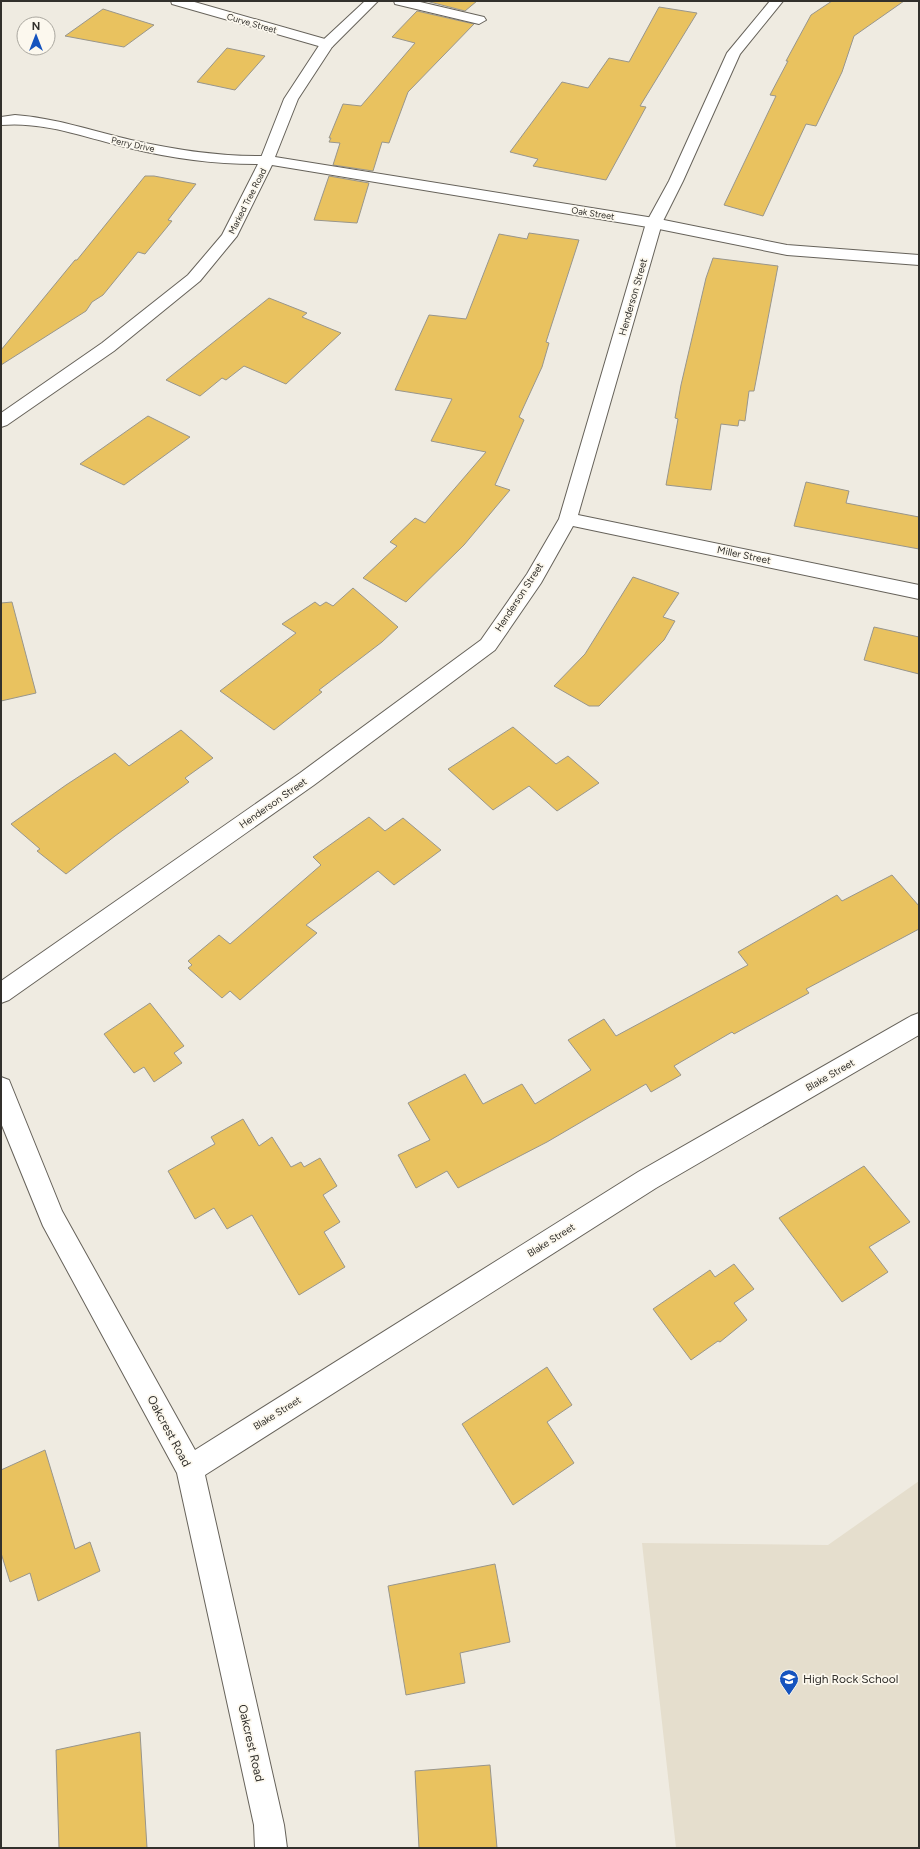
<svg xmlns="http://www.w3.org/2000/svg" width="920" height="1849" font-family="Figtree,sans-serif">
  <rect width="100%" height="100%" fill="#efebe1"/>
  <path fill="#e5decd" d="M 919,1481 L 919,1848 L 676,1848 L 642,1543 L 828,1545 Z"/>
  <g fill="#e9c25f" stroke="#99968c">
    <path d="M 426,1 L 477,1 L 465,11 Z"/>
    <path d="M 832,1 L 904,1 L 854,36 L 842,72 L 816,126 L 806,124 L 763,216 L 724,205 L 776,96 L 770,95 L 788,61 L 786,61 L 811,15 Z"/>
    <path d="M 659,7 L 697,13 L 640,106 L 646,107 L 606,180 L 533,166 L 538,159 L 510,152 L 562,82 L 588,88 L 609,58 L 629,62 Z"/>
    <path d="M 103,9 L 154,25 L 124,47 L 65,36 Z"/>
    <path d="M 417,11 L 474,24 L 408,92 L 389,143 L 382,142 L 373,171 L 333,165 L 340,143 L 329,142 L 331,138 L 329,138 L 343,104 L 361,106 L 415,43 L 392,37 Z"/>
    <path d="M 227,48 L 265,56 L 235,90 L 197,82 Z"/>
    <path d="M 145,176 L 154,176 L 196,184 L 168,220 L 172,221 L 145,254 L 138,252 L 103,295 L 92,302 L 86,311 L 1,365 L 1,350 L 75,260 L 77,260 Z"/>
    <path d="M 329,176 L 369,183 L 357,223 L 314,220 Z"/>
    <path d="M 529,233 L 579,240 L 546,342 L 549,343 L 542,367 L 519,417 L 524,420 L 495,485 L 510,490 L 464,545 L 406,602 L 363,578 L 397,546 L 390,542 L 415,518 L 425,523 L 486,452 L 431,441 L 452,399 L 395,390 L 429,315 L 466,319 L 499,234 L 527,239 Z"/>
    <path d="M 713,258 L 778,266 L 754,391 L 749,391 L 745,421 L 739,420 L 738,426 L 721,424 L 711,490 L 666,485 L 678,419 L 675,418 L 681,385 L 706,278 Z"/>
    <path d="M 269,298 L 307,313 L 302,317 L 341,333 L 286,384 L 244,366 L 226,380 L 222,378 L 200,396 L 166,380 Z"/>
    <path d="M 148,416 L 190,437 L 124,485 L 80,464 Z"/>
    <path d="M 806,482 L 849,491 L 846,503 L 919,517 L 919,549 L 794,526 Z"/>
    <path d="M 633,577 L 679,593 L 663,617 L 675,621 L 664,640 L 599,706 L 589,706 L 554,686 L 585,654 Z"/>
    <path d="M 353,588 L 398,627 L 382,642 L 319,690 L 322,692 L 274,730 L 220,691 L 296,633 L 282,624 L 315,602 L 320,606 L 326,602 L 333,606 Z"/>
    <path d="M 12,602 L 36,693 L 1,701 L 1,603 Z"/>
    <path d="M 874,627 L 919,637 L 919,674 L 864,660 Z"/>
    <path d="M 513,727 L 556,764 L 568,756 L 599,783 L 557,811 L 529,786 L 493,810 L 448,769 Z"/>
    <path d="M 181,730 L 213,758 L 185,778 L 189,782 L 115,836 L 66,874 L 37,851 L 40,849 L 11,824 L 66,785 L 115,753 L 129,766 Z"/>
    <path d="M 369,817 L 385,831 L 403,818 L 441,850 L 394,885 L 378,871 L 306,925 L 317,933 L 240,1000 L 230,991 L 222,998 L 188,968 L 192,965 L 188,961 L 219,935 L 230,944 L 321,865 L 313,857 Z"/>
    <path d="M 892,875 L 919,906 L 919,929 L 806,989 L 809,993 L 734,1034 L 732,1032 L 674,1066 L 681,1075 L 651,1092 L 646,1084 L 547,1142 L 458,1188 L 447,1171 L 416,1188 L 398,1155 L 430,1140 L 408,1103 L 465,1074 L 483,1104 L 522,1084 L 535,1104 L 591,1070 L 568,1040 L 604,1019 L 616,1036 L 748,965 L 738,952 L 837,895 L 842,901 Z"/>
    <path d="M 150,1003 L 184,1046 L 174,1053 L 182,1063 L 154,1082 L 144,1067 L 134,1073 L 104,1034 Z"/>
    <path d="M 243,1119 L 259,1146 L 272,1137 L 291,1167 L 301,1162 L 304,1167 L 320,1158 L 337,1186 L 323,1195 L 340,1222 L 324,1232 L 345,1267 L 299,1295 L 252,1215 L 227,1229 L 214,1208 L 195,1219 L 168,1171 L 215,1144 L 211,1137 Z"/>
    <path d="M 864,1166 L 910,1222 L 869,1247 L 888,1272 L 842,1302 L 779,1218 Z"/>
    <path d="M 734,1264 L 754,1289 L 734,1303 L 747,1320 L 720,1342 L 718,1341 L 691,1360 L 653,1309 L 710,1270 L 715,1277 Z"/>
    <path d="M 547,1367 L 572,1405 L 547,1422 L 574,1463 L 513,1505 L 462,1424 Z"/>
    <path d="M 45,1450 L 75,1549 L 90,1542 L 100,1571 L 38,1601 L 30,1573 L 10,1582 L 1,1553 L 1,1470 Z"/>
    <path d="M 495,1564 L 510,1642 L 460,1653 L 465,1683 L 406,1695 L 388,1586 Z"/>
    <path d="M 140,1732 L 147,1848 L 59,1848 L 56,1750 Z"/>
    <path d="M 490,1765 L 497,1848 L 419,1848 L 415,1771 Z"/>
  </g>
  <g fill="none" stroke-linecap="round" stroke-linejoin="round">
    <g stroke="#66625a" stroke-width="2">
      <g id="street">
        <path d="M 171,1 L 191,1 L 332,41 L 334,44 L 332,47 L 322,47 L 172,4 Z"/>
        <path d="M 394,1 L 416,1 L 484,17 L 486,20 L 479,24 L 395,4 Z"/>
        <path d="M 770,1 L 783,1 L 740,54 L 683,181 L 662,223 L 578,515 L 919,585 L 919,599 L 573,526 L 541,583 L 495,650 L 314,785 L 9,1000 L 1,1003 L 1,981 L 300,773 L 481,640 L 527,574 L 559,519 L 646,223 L 669,181 L 727,53 Z"/>
        <path d="M 15,115 C 55,118 93,131 131,140 C 176,150 221,157 267,156 L 272,157 L 274,160 L 272,163 L 267,164 C 220,165 174,159 129,148 C 87,138 45,121 1,125 L 1,117 Z"/>
        <path d="M 919,1013 L 919,1035 L 656,1188 L 205,1475 L 284,1825 L 287,1848 L 255,1848 L 254,1825 L 177,1473 L 43,1226 L 1,1123 L 1,1077 L 9,1080 L 62,1211 L 195,1450 L 638,1172 L 911,1016 Z"/>
      </g>
    </g>
    <g stroke="#66625a" stroke-width="2">
      <path id="secondary" d="M 365,1 L 378,1 L 332,47 L 298,99 L 275,157 L 654,218 L 787,245 L 919,255 L 919,265 L 787,255 L 654,228 L 272,165 L 237,236 L 200,281 L 114,351 L 7,425 L 1,427 L 1,413 L 102,343 L 188,275 L 222,235 L 260,160 L 284,99 L 322,41 Z"/>
    </g>
    <use href="#street" fill="#fff" fill-rule="evenodd"/>
    <use href="#secondary" fill="#fff" fill-rule="evenodd"/>
  </g>
  <defs>
    <g id="school-pin" transform="scale(1)"><path d="M0 17L-7.5 6A9.5 9.5 0 1 1 7.5 6Z" fill="#1553be" stroke="#fcf8ee"/><path d="M0-5L7-2L0 1L-7-2ZM-4 1L0 2.5L4 1V4Q0 6-4 4Z" fill="#fff"/></g>
  </defs>
  <g fill-rule="evenodd">
    <use href="#school-pin" x="789" y="1679"/>
  </g>
  <g text-anchor="middle" dominant-baseline="central" stroke-width="3.5" stroke-linejoin="round" paint-order="stroke">
    <g font-size="9" fill="#32302c" stroke="#fcf8ee">
      <text transform="translate(252 23) rotate(16)">Curve Street</text>
      <text transform="translate(133 144) rotate(12)">Perry Drive</text>
      <text transform="translate(247 201) rotate(-63)">Marked Tree Road</text>
      <text transform="translate(593 213) rotate(9)">Oak Street</text>
    </g>
    <g font-size="10" fill="#32302c" stroke="#fcf8ee">
      <text transform="translate(633 297) rotate(-74)">Henderson Street</text>
      <text transform="translate(744 555) rotate(12)">Miller Street</text>
      <text transform="translate(519 597) rotate(-57)">Henderson Street</text>
      <text transform="translate(273 803) rotate(-35)">Henderson Street</text>
      <text transform="translate(830 1075) rotate(-30)">Blake Street</text>
      <text transform="translate(551 1240) rotate(-32)">Blake Street</text>
      <text transform="translate(277 1413) rotate(-32)">Blake Street</text>
    </g>
    <g font-size="12" fill="#32302c" stroke="#fcf8ee">
      <text transform="translate(169 1431) rotate(62)">Oakcrest Road</text>
      <text transform="translate(251 1743) rotate(77)">Oakcrest Road</text>
    </g>
    <g font-size="12" fill="#32302c" stroke="#fcf8ee" text-anchor="start">
      <text x="803" y="1679">High Rock School</text>
    </g>
  </g>
  <rect width="920" height="1849" fill="none" stroke="#32302c" stroke-width="4"/>
  <g transform="translate(36 36)"><circle r="19" fill="#fcf8ee" stroke="#aba8a0"/>
  <path d="M0-3L7 15L0 10L-7 15Z" fill="#1553be"/>
  <text y="-6" font-size="11" font-weight="bold" text-anchor="middle" fill="#32302c">N</text>
  </g>
</svg>
